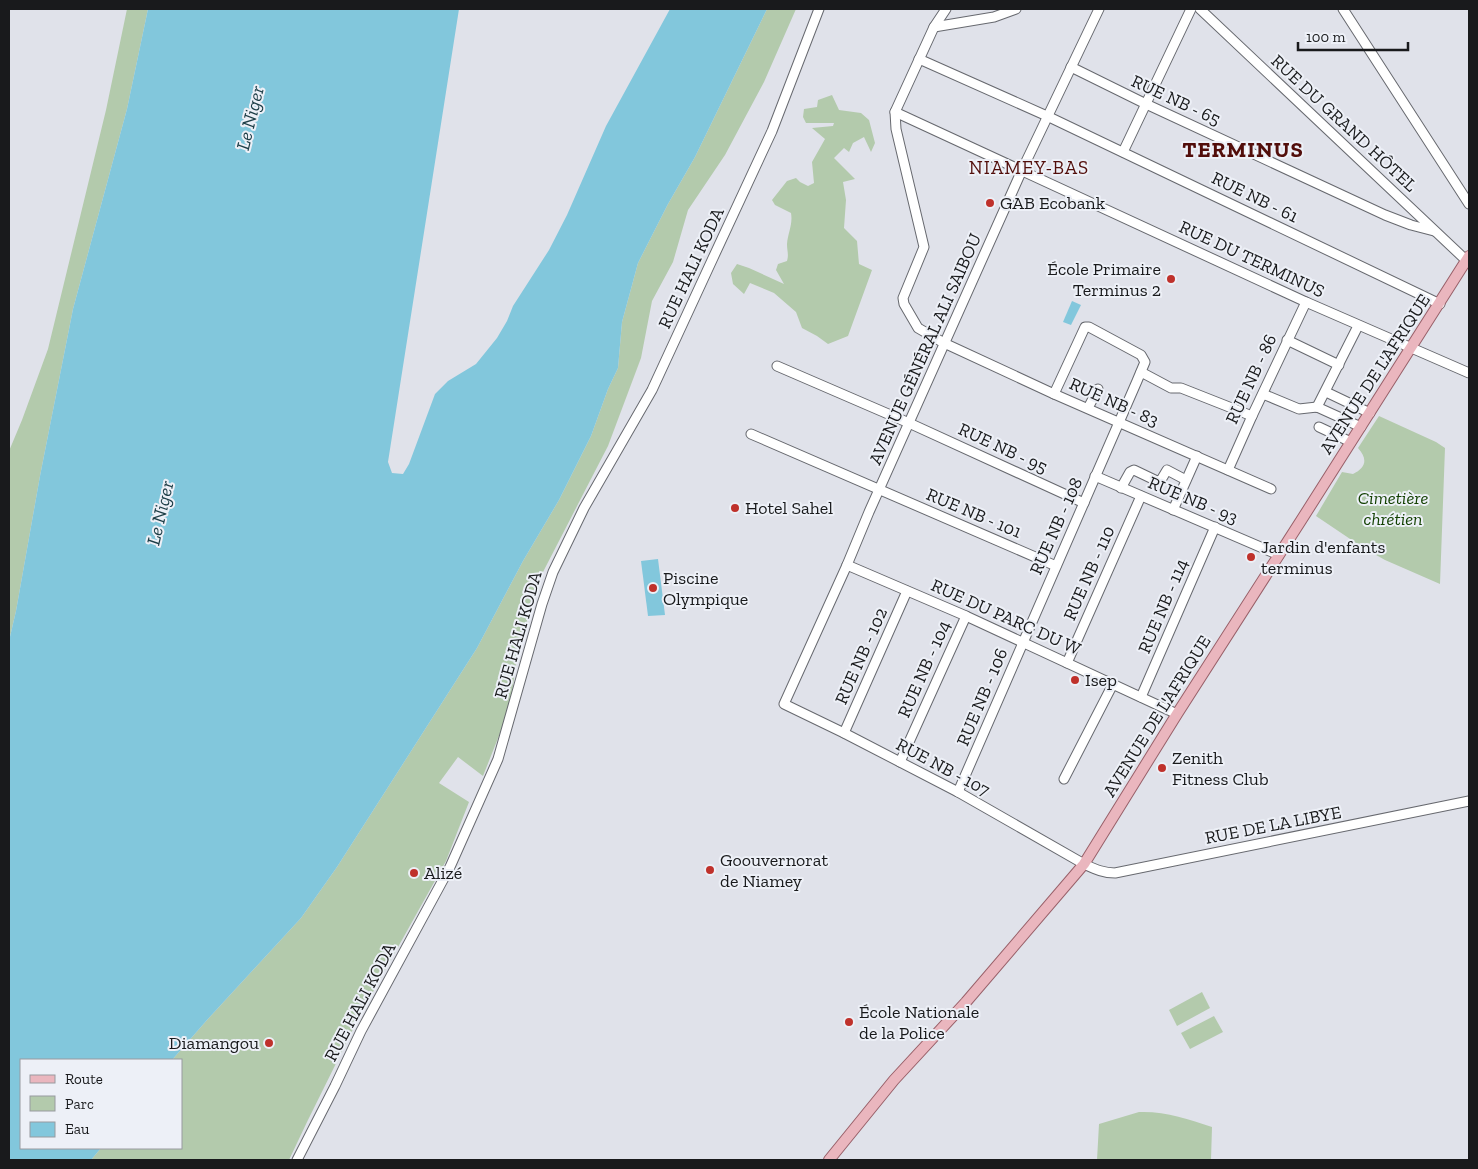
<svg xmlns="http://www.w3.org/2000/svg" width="1478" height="1169" font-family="'Zilla Slab',serif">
  <rect width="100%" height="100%" fill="#e0e2ea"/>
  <g fill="#b3caac">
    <path d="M 127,9 L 148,9 L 127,109 L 73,309 L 40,476 L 16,611 L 9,641 L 9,451 L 22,420 L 48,349 L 106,110 Z"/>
    <path d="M 767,9 L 796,9 L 764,82 L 725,155 L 688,210 L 673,262 L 652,301 L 641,358 L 608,446 L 543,572 L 518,648 L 510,708 L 483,776 L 458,757 L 439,783 L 469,802 L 446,861 L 359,1017 L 307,1122 L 289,1160 L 91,1160 L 101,1148 L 181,1148 L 181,1060 L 172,1060 L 207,1020 L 301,918 L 337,867 L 477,648 L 523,561 L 559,500 L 591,436 L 608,389 L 618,368 L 622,322 L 638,263 L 668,204 L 695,157 Z"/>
    <path d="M 832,95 L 839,110 L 861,113 L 869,120 L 875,143 L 871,152 L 864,137 L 853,143 L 849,152 L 844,148 L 834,158 L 855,179 L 843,182 L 846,200 L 844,228 L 857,241 L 859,264 L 872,270 L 848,336 L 828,344 L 817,336 L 802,328 L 796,312 L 774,293 L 750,283 L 744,294 L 733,284 L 731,273 L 737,264 L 749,268 L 784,284 L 776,270 L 778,264 L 787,261 C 789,254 787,251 787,244 C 788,233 793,224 791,213 L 775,205 L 772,200 L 787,181 L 796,178 L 800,182 L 808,186 L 814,183 L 812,162 L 825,139 L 812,128 L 833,126 L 834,123 L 806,123 L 803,117 L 804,109 L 817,107 L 818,100 Z"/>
    <path d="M 1379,416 L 1436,442 L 1445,448 L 1440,584 L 1385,560 L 1362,547 L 1316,516 L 1342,472 L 1353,474 C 1366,468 1368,459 1358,448 Z"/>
    <path d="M 1202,992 L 1210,1008 L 1177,1026 L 1169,1010 Z"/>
    <path d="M 1214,1016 L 1223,1032 L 1190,1049 L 1181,1033 Z"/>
    <path d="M 1139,1112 C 1165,1111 1188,1119 1212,1127 L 1211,1160 L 1097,1160 L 1099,1124 Z"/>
  </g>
  <g fill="#82c7dc">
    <path d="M 148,9 L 459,9 L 388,462 L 392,473 L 403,474 L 409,464 L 435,394 L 448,381 L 476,364 L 497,338 L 507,321 L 513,306 L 549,250 L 567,215 L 606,126 L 670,9 L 767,9 L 695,157 L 668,204 L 638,263 L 622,322 L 618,368 L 608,389 L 591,436 L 559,500 L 523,561 L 477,648 L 337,867 L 301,918 L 207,1020 L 172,1060 L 21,1060 L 21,1148 L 101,1148 L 91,1160 L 9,1160 L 9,641 L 16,611 L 40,476 L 73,309 L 127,109 Z"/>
    <path d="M 1072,301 L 1081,305 L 1071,325 L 1063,322 Z"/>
    <path d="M 658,559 L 665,615 L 648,616 L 641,561 Z"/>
  </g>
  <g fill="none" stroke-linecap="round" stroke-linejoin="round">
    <g stroke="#67696f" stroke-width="11">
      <g id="minor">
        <path d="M 946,9 L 934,27 L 895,112 L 896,129 L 924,247 L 903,298 L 904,304 L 918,328 L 944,343 L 1054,394 L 1271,489"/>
        <path d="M 1099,9 L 1022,170 L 869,512 L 847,565 L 784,704 L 844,733 L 958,792 L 1084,864 C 1095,869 1103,873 1115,873 L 1469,801"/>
        <path d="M 1200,9 L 1469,263"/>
        <path d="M 1343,9 L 1469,204"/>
        <path d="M 934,27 L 994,17 L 1016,9"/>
        <path d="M 919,59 L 1047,116 L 1440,304"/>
        <path d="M 1071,67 L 1146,104 L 1385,215 L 1411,225 L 1434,231"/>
        <path d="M 895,112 L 1306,302 L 1469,373"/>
        <path d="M 1123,152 L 1191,9"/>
        <path d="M 1287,340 L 1339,365"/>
        <path d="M 777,366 L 909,423 L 1084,503"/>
        <path d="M 1141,372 L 1171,388 L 1181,388 L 1252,416"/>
        <path d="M 1326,392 L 1370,413"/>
        <path d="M 1263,394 L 1299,409 L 1317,407"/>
        <path d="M 1317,407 L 1358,326"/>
        <path d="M 1317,407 L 1361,427"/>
        <path d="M 1088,408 L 1098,389"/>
        <path d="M 1319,427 L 1351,442"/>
        <path d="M 751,434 L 1056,566"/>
        <path d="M 1228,470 L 1252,416 L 1306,302"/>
        <path d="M 1095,476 L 1279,555"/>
        <path d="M 1121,488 L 1130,472 L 1134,470 L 1157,481 L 1161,480 L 1167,470 L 1186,480"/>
        <path d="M 1173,510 L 1197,456"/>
        <path d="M 847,565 L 966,616 L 1177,714"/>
        <path d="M 1067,663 L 1141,496"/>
        <path d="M 1141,697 L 1215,527"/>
        <path d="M 844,733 L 907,591"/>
        <path d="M 900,762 L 966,616"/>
        <path d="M 1064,779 L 1113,684"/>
        <path d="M 958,792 L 1137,381 L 1145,362 L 1141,355 L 1089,327 L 1085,327 L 1054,394"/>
        <path d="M 297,1160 L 335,1086 L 361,1031 L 450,867 L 498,759 L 542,604 L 553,572 L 584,508 L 652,390 L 713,258 L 772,131 L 819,9"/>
      </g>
    </g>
    <g stroke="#986069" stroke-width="12">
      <path id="major" d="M 829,1160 L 894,1080 L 966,1002 L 1084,864 L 1177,714 L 1302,519 L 1469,256"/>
    </g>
    <use href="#minor" stroke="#fff" stroke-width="9"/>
    <use href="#major" stroke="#eab6be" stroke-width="10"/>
  </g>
  <g fill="#bf312b" stroke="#edf0f7" stroke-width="2">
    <circle cx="990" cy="203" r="5"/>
    <circle cx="1171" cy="279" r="5"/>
    <circle cx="735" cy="508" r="5"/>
    <circle cx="1251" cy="557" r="5"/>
    <circle cx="653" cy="588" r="5"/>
    <circle cx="1075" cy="680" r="5"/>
    <circle cx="1162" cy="768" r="5"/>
    <circle cx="710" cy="870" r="5"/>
    <circle cx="414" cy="873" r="5"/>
    <circle cx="849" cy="1022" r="5"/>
    <circle cx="269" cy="1043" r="5"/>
  </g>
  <g text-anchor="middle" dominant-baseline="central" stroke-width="4" stroke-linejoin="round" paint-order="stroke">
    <g font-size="18" fill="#191a1c" stroke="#edf0f7">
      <text transform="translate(1176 100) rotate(25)">RUE NB - 65</text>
      <text transform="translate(1344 123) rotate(43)">RUE DU GRAND HÔTEL</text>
      <text transform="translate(1255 197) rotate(26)">RUE NB - 61</text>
      <text transform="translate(1252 259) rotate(25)">RUE DU TERMINUS</text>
      <text transform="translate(691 268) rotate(-65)">RUE HALI KODA</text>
      <text transform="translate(925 349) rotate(-66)">AVENUE GÉNÉRAL ALI SAIBOU</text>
      <text transform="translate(1375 374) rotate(-57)">AVENUE DE L'AFRIQUE</text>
      <text transform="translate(1251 379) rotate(-65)">RUE NB - 86</text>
      <text transform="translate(1114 402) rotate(24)">RUE NB - 83</text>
      <text transform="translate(1003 448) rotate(25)">RUE NB - 95</text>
      <text transform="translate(1193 500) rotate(23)">RUE NB - 93</text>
      <text transform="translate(974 513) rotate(23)">RUE NB - 101</text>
      <text transform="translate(1056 526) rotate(-66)">RUE NB - 108</text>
      <text transform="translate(1089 573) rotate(-66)">RUE NB - 110</text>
      <text transform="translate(1163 606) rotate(-67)">RUE NB - 114</text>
      <text transform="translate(1006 617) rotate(24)">RUE DU PARC DU W</text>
      <text transform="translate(518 635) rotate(-74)">RUE HALI KODA</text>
      <text transform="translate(861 656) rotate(-66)">RUE NB - 102</text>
      <text transform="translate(924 669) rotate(-66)">RUE NB - 104</text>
      <text transform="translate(982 697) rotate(-67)">RUE NB - 106</text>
      <text transform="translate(1157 716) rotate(-58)">AVENUE DE L'AFRIQUE</text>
      <text transform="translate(943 767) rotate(28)">RUE NB - 107</text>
      <text transform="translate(1273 825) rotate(-11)">RUE DE LA LIBYE</text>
      <text transform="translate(360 1002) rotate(-62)">RUE HALI KODA</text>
    </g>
    <g font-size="18" fill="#191a1c" stroke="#edf0f7" text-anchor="start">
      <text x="1000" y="203">GAB Ecobank</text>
      <text x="1161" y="269" text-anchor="end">École Primaire<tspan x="1161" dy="21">Terminus 2</tspan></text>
      <text x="745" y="508">Hotel Sahel</text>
      <text x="1261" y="547">Jardin d'enfants<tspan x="1261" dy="21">terminus</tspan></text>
      <text x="663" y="578">Piscine<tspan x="663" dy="21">Olympique</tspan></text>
      <text x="1085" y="680">Isep</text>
      <text x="1172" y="758">Zenith<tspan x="1172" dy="21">Fitness Club</tspan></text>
      <text x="720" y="860">Goouvernorat<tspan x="720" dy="21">de Niamey</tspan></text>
      <text x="424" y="873">Alizé</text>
      <text x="859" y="1012">École Nationale<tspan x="859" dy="21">de la Police</tspan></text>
      <text x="259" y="1043" text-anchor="end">Diamangou</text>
    </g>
    <g font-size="18" font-style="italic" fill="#124000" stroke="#edf0f7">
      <text x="1393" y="498">Cimetière<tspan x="1393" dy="21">chrétien</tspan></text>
    </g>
    <g font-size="19" font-style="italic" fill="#1c3d46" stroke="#edf0f7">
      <text transform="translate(250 118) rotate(-76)">Le Niger</text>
      <text transform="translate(160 513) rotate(-77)">Le Niger</text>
    </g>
    <g font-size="19" letter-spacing="1" fill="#520e0b" stroke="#edf0f7">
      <text x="1029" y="167">NIAMEY-BAS</text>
    </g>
    <g font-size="22" font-weight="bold" letter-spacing="1" fill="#520e0b" stroke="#edf0f7">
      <text x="1243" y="149">TERMINUS</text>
    </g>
  </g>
  <rect width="1478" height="1169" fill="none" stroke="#191a1c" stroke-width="20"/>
  <rect x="20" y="1059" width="162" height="90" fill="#edf0f7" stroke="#989a9f"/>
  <rect x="30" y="1075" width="25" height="8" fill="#eab6be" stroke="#989a9f"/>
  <text x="65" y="1084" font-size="15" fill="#191a1c">Route</text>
  <rect x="30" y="1096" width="25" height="15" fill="#b3caac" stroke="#989a9f"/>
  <text x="65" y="1109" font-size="15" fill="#191a1c">Parc</text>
  <rect x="30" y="1122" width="25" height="15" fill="#82c7dc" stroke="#989a9f"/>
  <text x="65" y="1134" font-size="15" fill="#191a1c">Eau</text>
  <path d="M1298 42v8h110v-8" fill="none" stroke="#191a1c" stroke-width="2.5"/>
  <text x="1306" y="42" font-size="15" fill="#191a1c" stroke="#edf0f7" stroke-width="4" paint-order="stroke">100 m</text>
</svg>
